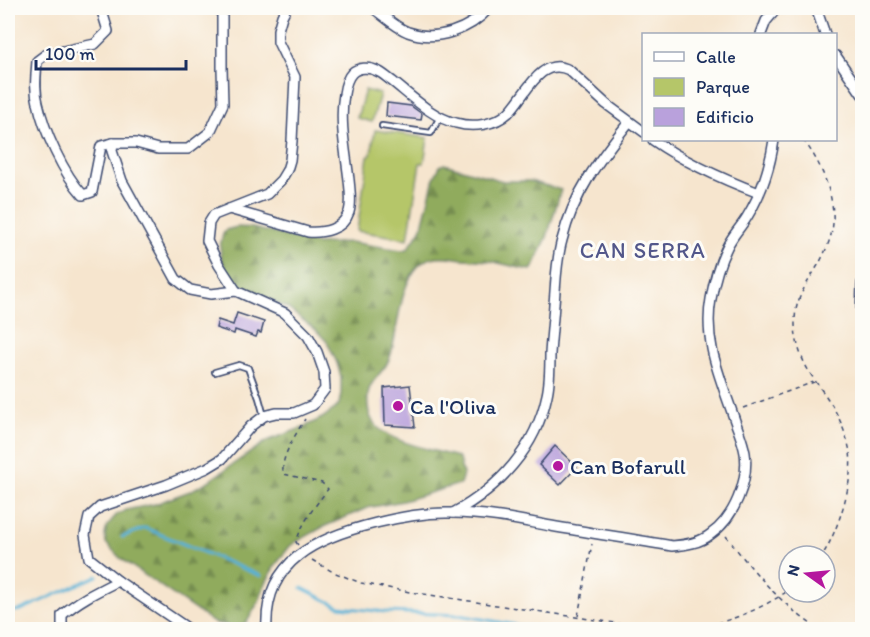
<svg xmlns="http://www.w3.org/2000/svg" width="870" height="637" font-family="Itim,sans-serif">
  <defs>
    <pattern id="forest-firs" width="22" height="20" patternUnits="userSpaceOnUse" patternTransform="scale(1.5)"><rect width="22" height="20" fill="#90ab5d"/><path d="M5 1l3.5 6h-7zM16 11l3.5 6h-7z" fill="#758c50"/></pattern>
  </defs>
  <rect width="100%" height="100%" fill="#fdfcf7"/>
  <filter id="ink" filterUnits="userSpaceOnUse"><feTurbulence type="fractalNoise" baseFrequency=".0167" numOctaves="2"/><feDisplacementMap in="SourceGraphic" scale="12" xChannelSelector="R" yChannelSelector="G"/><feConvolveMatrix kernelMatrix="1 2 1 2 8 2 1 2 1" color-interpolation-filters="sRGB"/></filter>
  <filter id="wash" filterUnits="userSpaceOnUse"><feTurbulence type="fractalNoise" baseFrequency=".008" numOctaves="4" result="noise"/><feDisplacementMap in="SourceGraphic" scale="24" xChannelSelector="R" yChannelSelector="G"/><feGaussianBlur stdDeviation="1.35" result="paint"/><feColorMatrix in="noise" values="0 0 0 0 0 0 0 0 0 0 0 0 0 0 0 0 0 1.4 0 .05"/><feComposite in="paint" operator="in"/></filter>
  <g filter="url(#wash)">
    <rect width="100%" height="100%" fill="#f6e5ce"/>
    <path fill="url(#forest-firs)" stroke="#566d5e" stroke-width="1.5" d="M 444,164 L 503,181 L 530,181 L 561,190 L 547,237 L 534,266 L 531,270 C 519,268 507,265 495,262 C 485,260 474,260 463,259 C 454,258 441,255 432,258 C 399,267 399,328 391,354 C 387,369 378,373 371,385 C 366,394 367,411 372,420 C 384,442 431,449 454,456 L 459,459 L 463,474 L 460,484 L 403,501 L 367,508 L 323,527 L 296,542 L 290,546 L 274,567 L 264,587 L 259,601 L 247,622 L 237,627 L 214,623 L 120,558 L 106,543 L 105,535 L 107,526 L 116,515 L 126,510 L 155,504 L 190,491 L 207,482 L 267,441 L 304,427 L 322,418 L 336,408 L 339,404 L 341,393 L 341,377 L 337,363 L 327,342 L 316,330 L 287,308 L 247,289 L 231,277 L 222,263 L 220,246 L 223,234 L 226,230 L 237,227 L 253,228 L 318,244 L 350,242 L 402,250 L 407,249 L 421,230 L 434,178 L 440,166 Z"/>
    <g fill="#b5c669" stroke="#687a64" stroke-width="1.5">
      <path d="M 365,90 L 380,94 L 372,122 L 357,118 Z"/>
      <path d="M 375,130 L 428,138 L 424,163 L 420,163 L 408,239 L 357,231 L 368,156 L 371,155 Z"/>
    </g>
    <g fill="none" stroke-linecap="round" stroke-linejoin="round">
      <g stroke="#57b1d5" stroke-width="3">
        <path d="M 122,537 L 145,528 L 261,576"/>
        <path d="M 302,588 L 340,607 L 386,612 L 459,615 L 545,630"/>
        <path d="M 8,612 L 21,610 L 97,576"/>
      </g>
    </g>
    <g id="blocks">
      <g fill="#b9a1dc">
        <path d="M 387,103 L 411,106 L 422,114 L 421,120 L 386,116 Z"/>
        <path d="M 237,313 L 264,322 L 261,333 L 258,332 L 256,337 L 235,330 L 234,334 L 216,328 L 218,320 L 233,325 Z"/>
        <path d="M 410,385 L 415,427 L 385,425 L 384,388 Z"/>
        <path d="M 555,446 L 577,467 L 560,485 L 539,465 Z"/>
      </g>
    </g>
  </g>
  <g filter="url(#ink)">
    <use href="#blocks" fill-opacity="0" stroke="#3c4a6f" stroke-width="1.5"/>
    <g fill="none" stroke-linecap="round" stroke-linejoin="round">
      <g stroke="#3c4a6f" stroke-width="8">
        <g id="service">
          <path d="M 382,126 L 431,133 L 440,117"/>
          <path d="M 215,372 L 239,365 L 248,368 L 259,398 L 264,416"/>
        </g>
      </g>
      <g stroke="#3c4a6f" stroke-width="12">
        <g id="minor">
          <path d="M 101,8 L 108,31 L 95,44 L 45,55 L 37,61 C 36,75 34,89 38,103 C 44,131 63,173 83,195 L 92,192 L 101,146 L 113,143"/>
          <path d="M 373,8 C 384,16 395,27 408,32 C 436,42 470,30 489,8"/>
          <path d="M 816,8 L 825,34"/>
          <path d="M 761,34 L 766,21 L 777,8"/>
          <path d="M 836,56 L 862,94"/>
          <path d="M 653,140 C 686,163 722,179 759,193"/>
          <path d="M 229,209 L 308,232 C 323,233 343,230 349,212 C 352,202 350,191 349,180 C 346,153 339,122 344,94 C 345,87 347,78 352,73 C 358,67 370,67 377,71 C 383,73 387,78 392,81 C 411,96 433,118 456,123 C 473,128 495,125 508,113 C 525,97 540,55 569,70 L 606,104 L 644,132"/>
          <path d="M 862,283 L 861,317 L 862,337"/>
          <path d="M 236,291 L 219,265 L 207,241 L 209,223 L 214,215 L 267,194 L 281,180 L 287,170 L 290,160 L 292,141 L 295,77 L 278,42 L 278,30 L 282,16 L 286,8"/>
          <path d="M 453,513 C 499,488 536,448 547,395 C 550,382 550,368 550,354 C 551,337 553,321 554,304 C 556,282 556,261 562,240 C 574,192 599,160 629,122"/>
          <path d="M 62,630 L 62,615 C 79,600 98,591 118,581"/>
          <path d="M 190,630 L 118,581 L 89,558 L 85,535 L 89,517 L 100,507 L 166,485 L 207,468 L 222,459 L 251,426 L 264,416 L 276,413 L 294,413 L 313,405 L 325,389 L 324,372 L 317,352 L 308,336 L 285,313 L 236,291 L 211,294 L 190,290 L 176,279 L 122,181 L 112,151 L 113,143 L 136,143 L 158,149 L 188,149 L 210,132 L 223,104 L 222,68 L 222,8"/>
          <path d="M 267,630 C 263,560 319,537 376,523 C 400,517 427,512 452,513 C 485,513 519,520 551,526 C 591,533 632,539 672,546 C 686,545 700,543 711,534 C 734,518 749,481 745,453 C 743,441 738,430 734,418 C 721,379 703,342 711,299 C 714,281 719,263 727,247 C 732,236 741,227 747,217 C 762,193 770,167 774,140"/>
        </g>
      </g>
      <g stroke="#3c4a6f" stroke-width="1.5" stroke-dasharray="4.5 4.5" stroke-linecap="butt">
        <path d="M 803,140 C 820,160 835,196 833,223 C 832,237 826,250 820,262 C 811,277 799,293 796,310 C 792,334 800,360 814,379 C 820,388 826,396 832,405 C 840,419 847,436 850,452 C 854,482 838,531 822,556"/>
        <path d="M 743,408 L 814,382"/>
        <path d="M 726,536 C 753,571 782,606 820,630"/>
        <path d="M 298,545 L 296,542 C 304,519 314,508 328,489 L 322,483 L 284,474 C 278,460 298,431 305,419"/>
        <path d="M 312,560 L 333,572 L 361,583 L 410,592 L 642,627 C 654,628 667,630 679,629 C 717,627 758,612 789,590"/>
        <path d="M 578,616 L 592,544"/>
      </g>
      <use href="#service" stroke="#fff" stroke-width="4.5"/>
      <use href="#minor" stroke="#fff" stroke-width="9"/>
    </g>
  </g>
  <g fill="#b5179e" stroke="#fdfcf7" stroke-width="2">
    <circle cx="398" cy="406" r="6"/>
    <circle cx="558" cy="466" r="6"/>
  </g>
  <g text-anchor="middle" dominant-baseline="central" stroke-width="6" stroke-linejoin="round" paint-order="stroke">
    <g font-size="21" fill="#1b2f5e" stroke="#fdfcf7" text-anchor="start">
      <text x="410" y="406">Ca l'Oliva</text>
      <text x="570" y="466">Can Bofarull</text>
    </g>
    <g font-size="22" letter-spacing="1.5" fill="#52578a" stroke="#fdfcf7">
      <text x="643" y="250">CAN SERRA</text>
    </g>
  </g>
  <rect width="870" height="637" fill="none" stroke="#fdfcf7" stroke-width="30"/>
  <rect x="642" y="33" width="195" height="108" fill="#fdfcf7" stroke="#a3aaba" stroke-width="1.5"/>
  <rect x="654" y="52" width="30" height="9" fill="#ffffff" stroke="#a3aaba" stroke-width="1.5"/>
  <text x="696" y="63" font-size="18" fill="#1b2f5e">Calle</text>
  <rect x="654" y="78" width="30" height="18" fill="#b5c669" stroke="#a3aaba" stroke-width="1.5"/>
  <text x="696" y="93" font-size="18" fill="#1b2f5e">Parque</text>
  <rect x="654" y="108" width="30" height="18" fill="#b9a1dc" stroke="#a3aaba" stroke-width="1.5"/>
  <text x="696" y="123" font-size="18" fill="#1b2f5e">Edificio</text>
  <g transform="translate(807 574) rotate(285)"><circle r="28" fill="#fdfcf7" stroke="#a3aaba" stroke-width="1.5"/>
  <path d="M0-4.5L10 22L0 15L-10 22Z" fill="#b5179e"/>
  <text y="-9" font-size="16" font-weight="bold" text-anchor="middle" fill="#1b2f5e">N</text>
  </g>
  <path d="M36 60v9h150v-9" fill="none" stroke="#1b2f5e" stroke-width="3"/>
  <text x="45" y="60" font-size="18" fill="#1b2f5e" stroke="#fdfcf7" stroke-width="4.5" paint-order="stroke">100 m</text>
</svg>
